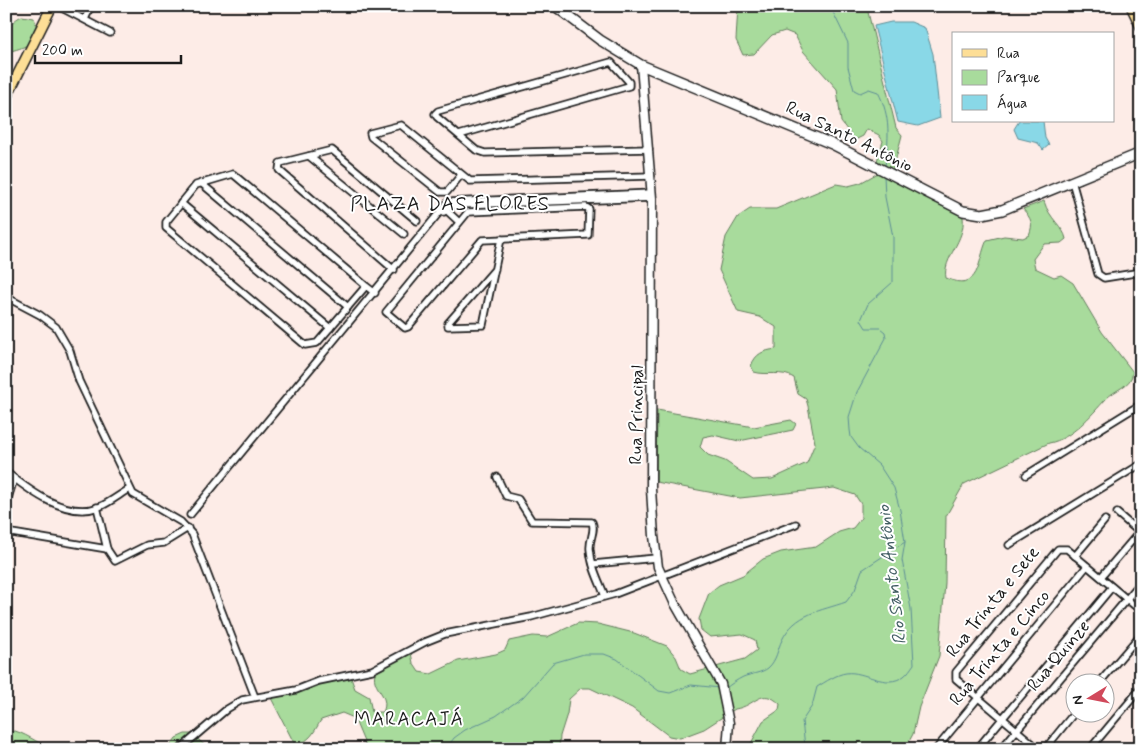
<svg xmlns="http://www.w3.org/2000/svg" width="1147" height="755" font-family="Mynerve,sans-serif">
  <rect width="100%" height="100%" fill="#fdece7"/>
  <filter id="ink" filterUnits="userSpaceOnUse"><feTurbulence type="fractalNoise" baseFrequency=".02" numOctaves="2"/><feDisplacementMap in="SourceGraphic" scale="10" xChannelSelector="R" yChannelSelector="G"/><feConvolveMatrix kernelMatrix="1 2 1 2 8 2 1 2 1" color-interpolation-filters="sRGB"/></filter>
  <g filter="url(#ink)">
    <g fill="#a8db9c" stroke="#627c5c">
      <path d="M 738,6 L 865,6 L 868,12 L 896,128 L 902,135 L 893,170 L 877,161 L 883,141 L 879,135 L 867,129 L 863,136 L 855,140 L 841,122 L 837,89 L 803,51 L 795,35 L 785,31 L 772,35 L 754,54 L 743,55 L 736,40 Z"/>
      <path d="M 22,16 L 34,18 C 44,42 25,48 6,52 C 6,37 6,23 22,16 Z"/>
      <path d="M 878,173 L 963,217 C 966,241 942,258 946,278 C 981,293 977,261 987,240 L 1004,236 L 1023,238 L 1029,235 C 1034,223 1031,219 1023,209 L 1044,201 C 1049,219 1064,227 1066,239 L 1061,243 L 1044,244 L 1033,259 L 1035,268 L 1054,277 L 1061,275 L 1073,283 L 1102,332 L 1133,372 C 1131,387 1115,389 1106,399 C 1091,415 1072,439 1049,443 L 964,484 L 946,516 L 945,583 L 939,656 L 919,707 L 913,734 L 905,749 L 748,749 L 763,721 L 779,710 L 780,704 C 761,686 756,706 735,709 L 704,729 L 680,738 L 669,736 L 632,708 L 590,688 L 581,688 L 569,699 L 567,714 L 560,736 L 559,749 L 367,749 L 354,718 L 342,713 L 321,720 C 314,732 311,740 297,745 L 294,743 L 270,696 L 319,683 L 351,678 L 355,689 L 369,697 L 372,712 L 383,712 C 391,695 371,689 375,673 L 411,653 L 413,663 L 419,672 L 431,674 L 458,661 L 496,654 L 505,650 L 509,641 L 533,636 L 547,637 L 578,623 L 598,624 L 634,633 L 667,646 L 676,657 L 681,669 L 690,674 L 745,659 L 757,650 L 755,640 L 742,634 L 710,637 L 701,630 L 699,619 L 709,593 L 719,585 L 743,575 L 763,559 L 781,552 L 816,547 L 839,532 L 853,528 L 861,518 L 861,504 L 855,495 L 834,488 L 740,498 L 656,482 L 657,410 L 754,427 L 791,420 L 796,424 L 793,430 L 739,441 L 713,435 L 703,437 L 700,447 L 708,455 L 725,461 L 753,480 L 772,479 L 807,463 L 815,443 L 808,406 L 806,399 L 798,394 L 794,378 C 782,370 767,376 754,372 L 751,366 C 756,353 763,351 776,349 L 776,327 L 760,317 L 738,312 L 719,270 L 726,237 L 738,217 L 750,209 L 776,209 L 836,184 L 848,186 L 860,183 Z"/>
      <path d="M 15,731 C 29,735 43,747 54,749 L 6,749 L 6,732 Z"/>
      <path d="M 185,734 L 192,734 L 209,749 L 168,749 L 176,738 Z"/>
    </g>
    <g fill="#89d8e7" stroke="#5d8d96">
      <path d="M 891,22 L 911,22 L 925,28 L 933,54 L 940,118 L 918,126 L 898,122 L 874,26 Z"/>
      <path d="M 1019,121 L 1043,121 L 1045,138 L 1049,145 L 1043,150 L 1038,143 L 1018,138 L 1014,129 Z"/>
    </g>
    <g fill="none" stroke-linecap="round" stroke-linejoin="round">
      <g stroke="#5d8d96" stroke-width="1">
        <path d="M 830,6 L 848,43 L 848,67 L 854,90 L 860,93 L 869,89 L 878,92 C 891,117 889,139 885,166"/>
        <path d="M 726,688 C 731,684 737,680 743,677 C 750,674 762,673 768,668 C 777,660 777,650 782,640 C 795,613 821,611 846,602 L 855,590 L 862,570 L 905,542"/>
        <path d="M 446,749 L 454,738 L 465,730 L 496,716 L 523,697 L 553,663 L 584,654 L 604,654 L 617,659 L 659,691 L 670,693 L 691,685 L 720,688"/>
        <path d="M 803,749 L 805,746 L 802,721 L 812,706 L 817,687 C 825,682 837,674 846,673 C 864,670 886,690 904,676 C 908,673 911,668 914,664 L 911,609 L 902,560 L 905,542 L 900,510 L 894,488 L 879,465 L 859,448 L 851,437 L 850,430 L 849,417 L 857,392 L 886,338 L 885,332 L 880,328 L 866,328 L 861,320 L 868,304 L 893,282 L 893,237 L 885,197 L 884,175"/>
      </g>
      <g stroke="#1c1c1c" stroke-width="9">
        <g id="minor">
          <path d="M 58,6 L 110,33"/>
          <path d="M 85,19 L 91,6"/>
          <path d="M 459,135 L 629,86 L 629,82 L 611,62 L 438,111 L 435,114 L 437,117 L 476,150 L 485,153 L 649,149"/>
          <path d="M 309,156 L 404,234"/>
          <path d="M 461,175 L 447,192 L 440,192 L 371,137 L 370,133 L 401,125 L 470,181 L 651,176"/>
          <path d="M 1072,181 L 1098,274 L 1104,278 L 1141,272"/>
          <path d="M 201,183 L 348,307"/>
          <path d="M 181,203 L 330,328"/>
          <path d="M 586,207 L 589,209 L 588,235 L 482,240 L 408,327 L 405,328 L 386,312 L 468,212 Z"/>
          <path d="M 444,208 L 459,222"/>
          <path d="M 444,212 L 451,206 L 458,205 L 652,198"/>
          <path d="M 495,269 L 448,323 L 448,326 L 483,325 L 501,239"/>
          <path d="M 394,270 L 279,170 L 280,163 L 332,150 L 417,221"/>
          <path d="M 366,286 L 317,343 L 305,345 L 166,228 L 166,222 L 196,185 L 233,174 L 366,286 L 375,293"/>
          <path d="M 6,297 L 40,315 L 56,327 L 70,351 L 79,381 L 133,494 L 181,522 L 192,534 L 255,697"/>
          <path d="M 6,472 C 30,491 66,519 99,507 C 109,503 119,495 129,489"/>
          <path d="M 1026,475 L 1141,404"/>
          <path d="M 497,477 L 506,496 L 518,499 L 532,521 L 592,522 C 596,531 589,539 590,549 C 591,566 599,581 605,596"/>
          <path d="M 6,505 L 14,479"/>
          <path d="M 97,507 L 107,549 L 115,561 L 147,545 L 164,543 L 188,528"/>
          <path d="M 1117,513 L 1139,532"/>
          <path d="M 190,515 L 448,202 L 652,193"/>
          <path d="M 6,532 L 107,549"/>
          <path d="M 1009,545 L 1141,464"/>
          <path d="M 1075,556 L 1105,520"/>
          <path d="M 593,564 L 656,558"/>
          <path d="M 1101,577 L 1141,530"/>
          <path d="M 1100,682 L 1141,634"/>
          <path d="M 180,749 L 227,709 L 242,700 L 296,690 L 319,681 L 372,670 L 425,642 L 445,634 L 531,617 L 615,594 L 796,524"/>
          <path d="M 936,749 L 1087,566"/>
          <path d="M 977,749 L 1112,587"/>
          <path d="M 1001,749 L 1141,582"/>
          <path d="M 1039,749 L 956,679 L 956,672 L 1058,549 L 1067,549 L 1141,611"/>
          <path d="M 1045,749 L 1075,712"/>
          <path d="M 1090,749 L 1141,688"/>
          <path d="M 1134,749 L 1141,740"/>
        </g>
      </g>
      <g stroke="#1c1c1c" stroke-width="11">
        <path id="tertiary" d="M 641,65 L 652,198 L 651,489 L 654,536 L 658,567 L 674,602 L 721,684 L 729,723 L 727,749"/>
      </g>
      <g stroke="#1c1c1c" stroke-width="12">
        <path id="secondary" d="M 555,6 L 600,40 L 641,65 L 832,144 L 963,211 L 982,214 L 1002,210 L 1141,153"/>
      </g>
      <g stroke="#1c1c1c" stroke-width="12">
        <g id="primary">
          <path d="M 1131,6 L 1141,27"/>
          <path d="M 6,98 L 52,6"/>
        </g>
      </g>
      <use href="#minor" stroke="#fff" stroke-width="5.5"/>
      <use href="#tertiary" stroke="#fff" stroke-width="8"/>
      <use href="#secondary" stroke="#fff" stroke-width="9"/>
      <use href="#primary" stroke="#fdde96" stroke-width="9"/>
    </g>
  </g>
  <g text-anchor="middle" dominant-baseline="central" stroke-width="4" stroke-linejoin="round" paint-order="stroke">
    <g font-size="18" fill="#1c1c1c" stroke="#fff">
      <text transform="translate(849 137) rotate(26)">Rua Santo Antônio</text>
      <text transform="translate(637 415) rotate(-89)">Rua Principal</text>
      <text transform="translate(993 602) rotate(-51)">Rua Trinta e Sete</text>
      <text transform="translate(1000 648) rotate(-50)">Rua Trinta e Cinco</text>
      <text transform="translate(1059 656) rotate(-50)">Rua Quinze</text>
    </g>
    <g font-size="19" font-style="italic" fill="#425e63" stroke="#fff">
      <text transform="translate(892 575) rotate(-97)">Rio Santo Antônio</text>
    </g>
    <g font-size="19" letter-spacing="1" fill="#1c1c1c" stroke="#fff">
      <text x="409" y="719">MARACAJÁ</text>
    </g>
    <g font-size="20" letter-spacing="1" fill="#1c1c1c" stroke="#fff">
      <text x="450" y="204">PLAZA DAS FLORES</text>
    </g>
  </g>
  <rect width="1147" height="755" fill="none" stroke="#fff" stroke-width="25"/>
  <rect x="12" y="12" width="1122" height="730" fill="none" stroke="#1c1c1c" stroke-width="2" filter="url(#ink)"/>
  <rect x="952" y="32" width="162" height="90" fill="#ffffff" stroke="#a4a4a4"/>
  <rect x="962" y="49" width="25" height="8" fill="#fdde96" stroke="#a4a4a4"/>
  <text x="997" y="58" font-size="15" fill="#1c1c1c">Rua</text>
  <rect x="962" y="70" width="25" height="15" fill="#a8db9c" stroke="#a4a4a4"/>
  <text x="997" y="82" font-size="15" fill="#1c1c1c">Parque</text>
  <rect x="962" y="95" width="25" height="15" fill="#89d8e7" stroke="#a4a4a4"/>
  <text x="997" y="108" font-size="15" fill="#1c1c1c">Água</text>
  <g transform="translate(1090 698) rotate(260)"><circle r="24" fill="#ffffff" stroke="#a4a4a4"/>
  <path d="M0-4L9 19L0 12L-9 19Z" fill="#d1495b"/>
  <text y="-8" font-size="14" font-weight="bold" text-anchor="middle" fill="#1c1c1c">N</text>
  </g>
  <path d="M35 55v8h146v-8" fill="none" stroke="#1c1c1c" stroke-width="2.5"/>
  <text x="42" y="55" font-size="15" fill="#1c1c1c" stroke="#ffffff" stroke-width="4" paint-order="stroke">200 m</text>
</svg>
